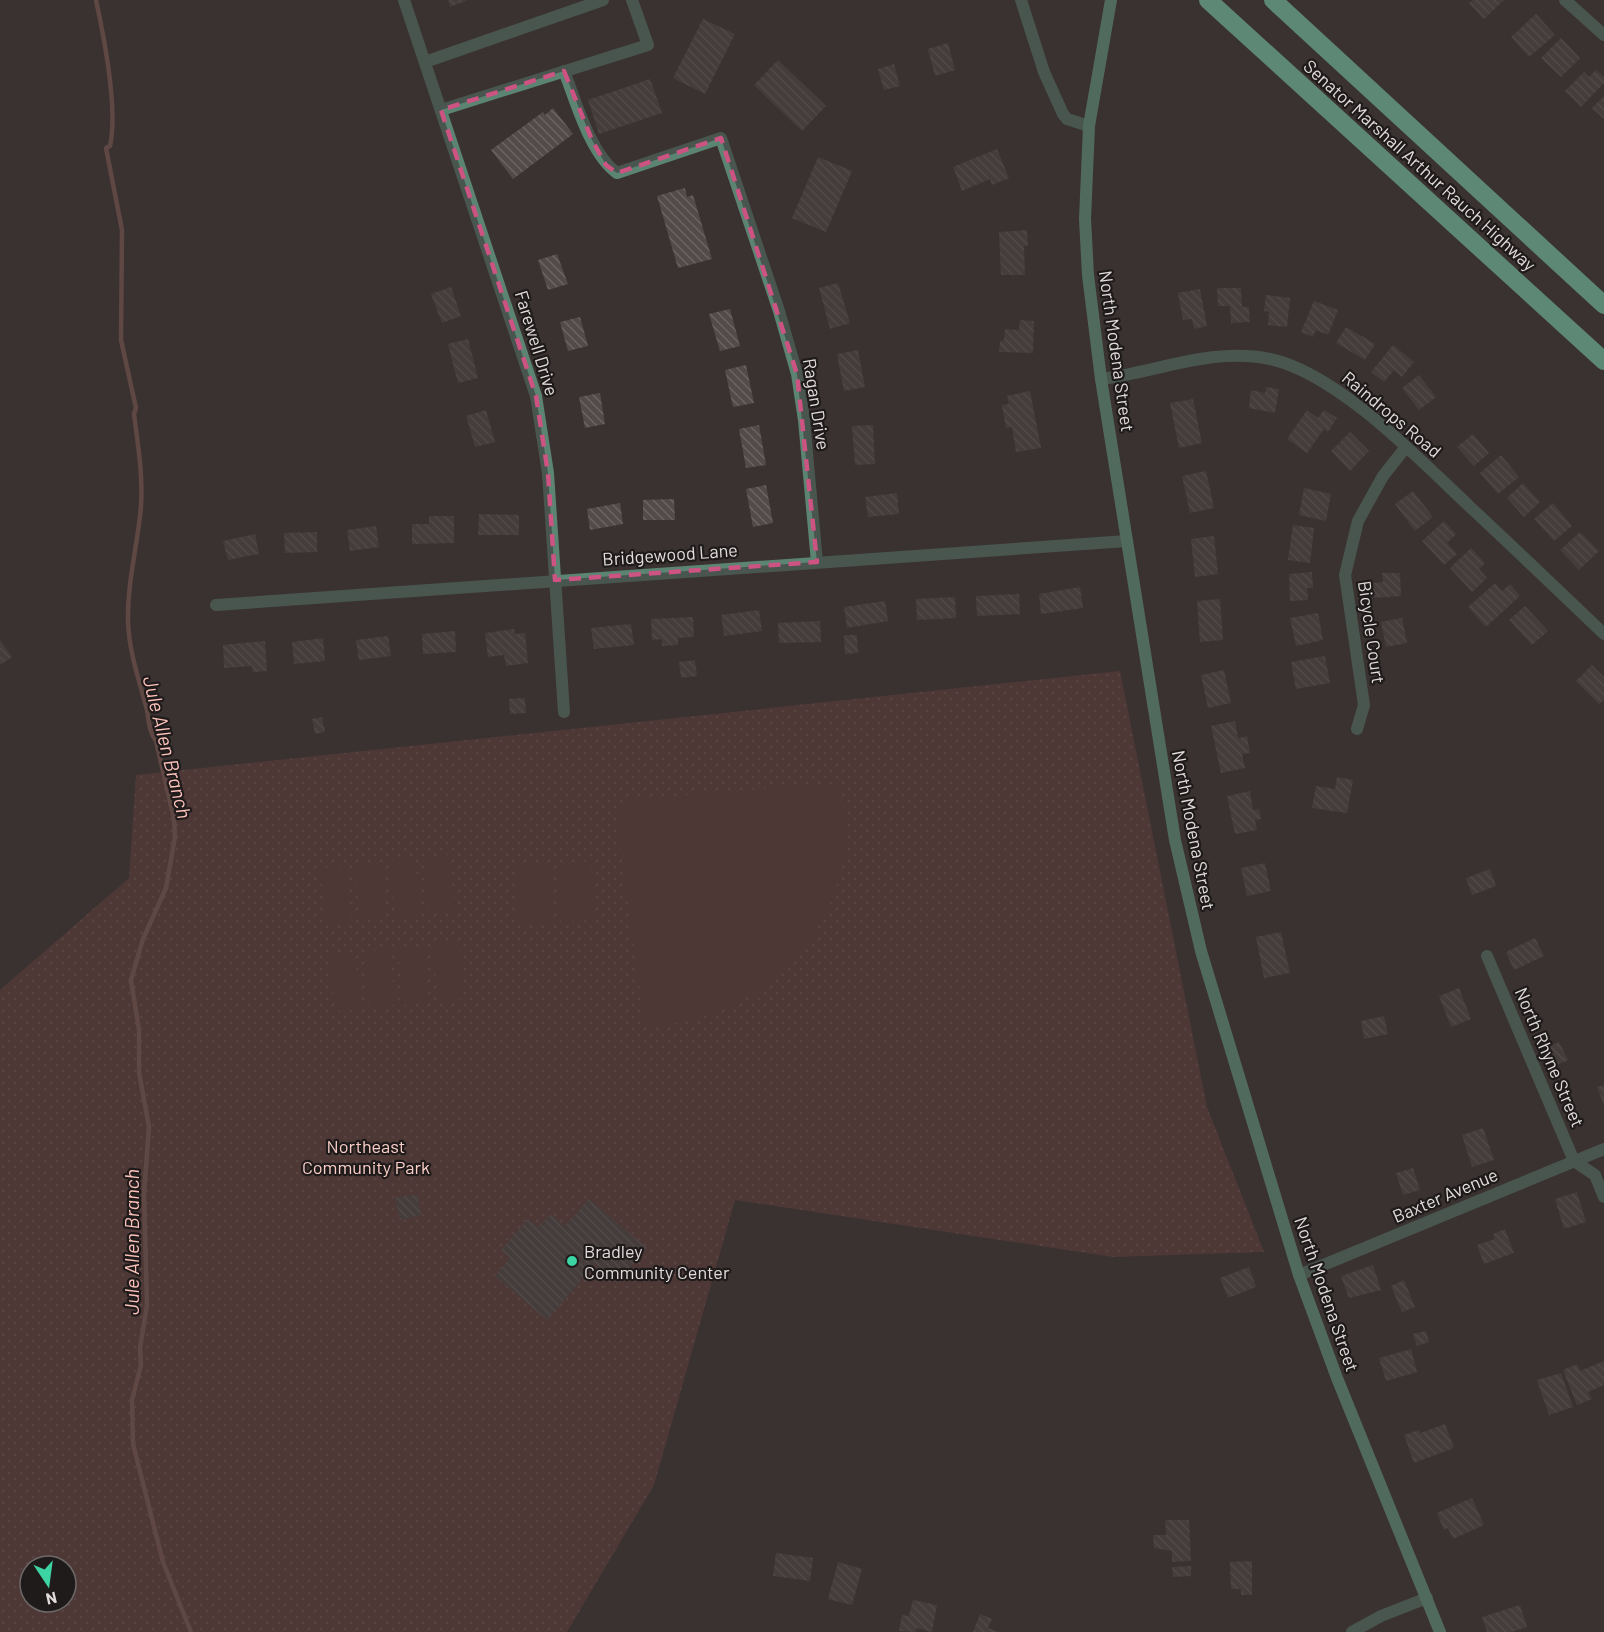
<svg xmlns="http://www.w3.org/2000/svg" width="1604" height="1632" font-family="Barlow,sans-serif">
  <defs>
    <pattern id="grass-dots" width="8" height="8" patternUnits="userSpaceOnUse" patternTransform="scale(1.5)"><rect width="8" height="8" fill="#65413c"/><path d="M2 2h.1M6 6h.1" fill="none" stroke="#7b5c58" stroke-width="1.8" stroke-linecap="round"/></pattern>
    <pattern id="building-back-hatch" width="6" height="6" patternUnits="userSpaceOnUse" patternTransform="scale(1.5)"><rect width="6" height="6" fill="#534b49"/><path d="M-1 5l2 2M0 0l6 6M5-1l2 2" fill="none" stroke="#6b6463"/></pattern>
  </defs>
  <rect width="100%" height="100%" fill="#3a3231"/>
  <path fill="url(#grass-dots)" fill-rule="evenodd" d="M 1120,671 L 1207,1107 L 1264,1252 L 1113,1257 L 735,1200 L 654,1485 L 567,1632 L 0,1632 L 0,990 L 129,878 L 136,775 ZM 30,1566 L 66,1566 L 66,1602 L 30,1602 Z"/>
  <g fill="#65413c">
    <path d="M 839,783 C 843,801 847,819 846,837 C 839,943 750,1026 645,1025 L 616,816 L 626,800 Z"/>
    <path d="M 449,855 L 455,911 L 429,914 L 424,858 Z"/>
    <path d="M 415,858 L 421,915 L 395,917 L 389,861 Z"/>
    <path d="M 591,861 L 594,920 L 561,922 L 557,863 Z"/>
    <path d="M 381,862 L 386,918 L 360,921 L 355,865 Z"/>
    <path d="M 550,863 L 553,923 L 519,925 L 516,865 Z"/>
    <path d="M 346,866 L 352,922 L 325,924 L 320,868 Z"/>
    <path d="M 459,943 L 464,999 L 438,1001 L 433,945 Z"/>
    <path d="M 424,946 L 429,1002 L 403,1005 L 398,949 Z"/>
    <path d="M 390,949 L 395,1005 L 369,1008 L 363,952 Z"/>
    <path d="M 355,953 L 360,1009 L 335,1011 L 329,955 Z"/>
  </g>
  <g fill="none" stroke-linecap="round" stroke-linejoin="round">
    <path stroke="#8c625c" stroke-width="4.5" d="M 96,0 C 104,37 118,110 110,146 L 106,148 L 122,230 L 121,340 L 136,408 L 134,414 C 138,445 143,475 141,506 C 138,544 127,582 128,621 C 129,651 138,677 146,706 C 149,717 148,731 156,741 L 174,819 L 175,837 L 166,888 L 143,939 L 131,980 L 139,1030 L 139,1072 L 149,1127 L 144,1193 L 147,1305 L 140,1348 L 141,1365 L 132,1400 L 133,1444 L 163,1562 L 191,1632"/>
  </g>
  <g fill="url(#building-back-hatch)">
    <path d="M 448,0 L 468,0 L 450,7 Z"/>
    <path d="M 1473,0 L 1504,0 L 1484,19 L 1469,3 Z"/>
    <path d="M 1536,14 L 1555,35 L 1529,57 L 1511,37 Z"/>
    <path d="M 703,19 L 735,34 L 705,94 L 673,78 Z"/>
    <path d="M 1561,38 L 1580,58 L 1561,77 L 1541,58 Z"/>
    <path d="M 948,43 L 955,70 L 935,76 L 928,49 Z"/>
    <path d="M 778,60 L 826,106 L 802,131 L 754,85 Z"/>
    <path d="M 894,64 L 900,86 L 884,90 L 878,69 Z"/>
    <path d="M 1596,70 L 1604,77 L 1604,83 L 1581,107 L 1565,91 L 1584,72 L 1589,77 Z"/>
    <path d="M 650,79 L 662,113 L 599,134 L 588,100 Z"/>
    <path d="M 1604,96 L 1604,119 L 1592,108 Z"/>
    <path d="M 553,108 L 573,134 L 513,179 L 491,150 L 543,112 L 545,115 Z"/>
    <path d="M 997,149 L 1009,178 L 992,185 L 990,179 L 962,191 L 953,167 Z"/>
    <path d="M 818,157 L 852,171 L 826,232 L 792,218 Z"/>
    <path d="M 685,188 L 687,197 L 693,195 L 712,259 L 678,268 L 657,196 Z"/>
    <path d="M 1027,230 L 1028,246 L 1024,246 L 1025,275 L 1001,275 L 999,232 Z"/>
    <path d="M 557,254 L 568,284 L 548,290 L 538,260 Z"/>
    <path d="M 838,283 L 850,323 L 830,329 L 819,288 Z"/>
    <path d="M 451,287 L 461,316 L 442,323 L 431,294 Z"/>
    <path d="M 1217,288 L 1241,288 L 1242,307 L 1249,307 L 1250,322 L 1231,323 L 1230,306 L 1218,306 Z"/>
    <path d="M 1200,289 L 1207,326 L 1194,329 L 1192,319 L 1183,320 L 1178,293 Z"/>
    <path d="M 1266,295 L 1290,298 L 1287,327 L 1268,325 L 1269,312 L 1264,311 Z"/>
    <path d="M 1314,301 L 1338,310 L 1328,335 L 1316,330 L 1313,337 L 1301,332 Z"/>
    <path d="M 730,309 L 740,346 L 720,351 L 709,314 Z"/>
    <path d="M 580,317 L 588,346 L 568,351 L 560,322 Z"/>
    <path d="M 1020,320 L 1034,321 L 1033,353 L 999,352 L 1000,341 L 1004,341 L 1005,329 L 1019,330 Z"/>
    <path d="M 1346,327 L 1375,344 L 1365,360 L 1336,343 Z"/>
    <path d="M 468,339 L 478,378 L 458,383 L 448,344 Z"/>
    <path d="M 1393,345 L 1414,362 L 1402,377 L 1394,370 L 1384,382 L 1371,372 Z"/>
    <path d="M 858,350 L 865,387 L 844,391 L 837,354 Z"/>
    <path d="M 746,365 L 754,403 L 733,407 L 725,370 Z"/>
    <path d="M 1419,375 L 1436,397 L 1419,410 L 1402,388 Z"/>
    <path d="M 1266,387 L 1279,389 L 1275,413 L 1249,408 L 1251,390 L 1265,393 Z"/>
    <path d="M 1030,391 L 1041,448 L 1016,452 L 1012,427 L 1006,428 L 1002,405 L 1009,404 L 1007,396 Z"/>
    <path d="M 600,393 L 605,424 L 585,428 L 579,397 Z"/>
    <path d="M 1193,399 L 1202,443 L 1179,448 L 1170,403 Z"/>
    <path d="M 486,410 L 495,442 L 475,447 L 466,416 Z"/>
    <path d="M 1307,410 L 1318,418 L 1324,410 L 1337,418 L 1328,432 L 1324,429 L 1307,453 L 1287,439 Z"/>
    <path d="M 759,425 L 766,465 L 746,468 L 739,429 Z"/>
    <path d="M 873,425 L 875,464 L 855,465 L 852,426 Z"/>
    <path d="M 1350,432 L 1369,451 L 1350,471 L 1331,451 Z"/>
    <path d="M 1473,434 L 1489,453 L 1474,466 L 1457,447 Z"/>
    <path d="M 1501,455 L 1519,477 L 1498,494 L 1480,473 Z"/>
    <path d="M 1206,471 L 1214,508 L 1190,513 L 1182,476 Z"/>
    <path d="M 1523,483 L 1540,502 L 1524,517 L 1507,498 Z"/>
    <path d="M 766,485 L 773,523 L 753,527 L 746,489 Z"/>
    <path d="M 1304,488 L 1331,494 L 1326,521 L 1299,515 Z"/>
    <path d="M 1413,491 L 1433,517 L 1415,531 L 1395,504 Z"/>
    <path d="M 897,493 L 899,514 L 868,517 L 865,497 Z"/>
    <path d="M 674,499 L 675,520 L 643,520 L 643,500 Z"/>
    <path d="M 620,503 L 623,524 L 590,530 L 587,509 Z"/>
    <path d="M 1553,503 L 1572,526 L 1554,541 L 1534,519 Z"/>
    <path d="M 479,514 L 519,515 L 519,535 L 478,535 Z"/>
    <path d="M 429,516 L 454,516 L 454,543 L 412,544 L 412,524 L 429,524 Z"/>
    <path d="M 1444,521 L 1456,534 L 1447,543 L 1457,554 L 1444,565 L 1422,541 Z"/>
    <path d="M 1293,525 L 1314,528 L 1310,563 L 1288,560 Z"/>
    <path d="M 376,526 L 379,547 L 350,551 L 347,530 Z"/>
    <path d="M 317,532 L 317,552 L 285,553 L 284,533 Z"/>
    <path d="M 1580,532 L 1599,551 L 1579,570 L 1560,550 Z"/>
    <path d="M 255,534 L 259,554 L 228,560 L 223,541 Z"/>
    <path d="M 1214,536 L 1218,574 L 1195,577 L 1191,539 Z"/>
    <path d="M 1471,548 L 1485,563 L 1479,569 L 1487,578 L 1472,592 L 1450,568 Z"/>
    <path d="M 1312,572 L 1313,588 L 1307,588 L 1308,600 L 1290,601 L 1289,574 Z"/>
    <path d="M 1382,573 L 1400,573 L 1401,596 L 1374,598 L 1373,583 L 1383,582 Z"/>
    <path d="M 1495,583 L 1502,591 L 1510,584 L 1520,596 L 1486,627 L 1468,607 Z"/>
    <path d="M 1080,587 L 1083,608 L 1041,614 L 1039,594 Z"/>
    <path d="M 1019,594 L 1020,614 L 977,616 L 976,596 Z"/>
    <path d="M 955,597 L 956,618 L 917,620 L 916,599 Z"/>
    <path d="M 1220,599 L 1223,640 L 1200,642 L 1197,601 Z"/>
    <path d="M 885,601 L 888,621 L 847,628 L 844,607 Z"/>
    <path d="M 1525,606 L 1548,631 L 1532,645 L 1509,620 Z"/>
    <path d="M 759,610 L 762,631 L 724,636 L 721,615 Z"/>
    <path d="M 1318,613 L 1323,640 L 1296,646 L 1290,618 Z"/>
    <path d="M 693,617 L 694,637 L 678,638 L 678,645 L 662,646 L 662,639 L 652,640 L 651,619 Z"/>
    <path d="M 1402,618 L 1407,643 L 1386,647 L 1381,622 Z"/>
    <path d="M 820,621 L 821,642 L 779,643 L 778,623 Z"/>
    <path d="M 631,624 L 634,645 L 594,649 L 591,628 Z"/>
    <path d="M 514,629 L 515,634 L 525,633 L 528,663 L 506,666 L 504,655 L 488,657 L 485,633 Z"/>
    <path d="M 455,631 L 456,652 L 423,654 L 422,634 Z"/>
    <path d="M 844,635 L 857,635 L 858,653 L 845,654 Z"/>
    <path d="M 388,636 L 391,656 L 359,660 L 356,640 Z"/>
    <path d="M 323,638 L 325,661 L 294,664 L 292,642 Z"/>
    <path d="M 0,640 L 12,657 L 0,665 Z"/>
    <path d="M 265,641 L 267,671 L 253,672 L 252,666 L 224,668 L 223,645 Z"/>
    <path d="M 1325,656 L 1330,683 L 1296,689 L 1291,662 Z"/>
    <path d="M 695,660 L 697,676 L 681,678 L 679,662 Z"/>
    <path d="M 1592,665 L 1604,677 L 1604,700 L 1599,704 L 1576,681 Z"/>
    <path d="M 1224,670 L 1231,703 L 1208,708 L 1201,675 Z"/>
    <path d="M 525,698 L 526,713 L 510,714 L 509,699 Z"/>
    <path d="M 322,717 L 325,732 L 315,734 L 312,719 Z"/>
    <path d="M 1235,721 L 1238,738 L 1247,736 L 1250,753 L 1242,754 L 1245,768 L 1221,773 L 1211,726 Z"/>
    <path d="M 1337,777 L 1353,780 L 1347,813 L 1312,808 L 1316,786 L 1335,789 Z"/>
    <path d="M 1250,791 L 1253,810 L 1259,809 L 1261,819 L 1255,820 L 1257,830 L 1235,834 L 1227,796 Z"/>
    <path d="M 1265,863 L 1271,891 L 1247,896 L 1241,868 Z"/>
    <path d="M 1490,869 L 1496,886 L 1472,895 L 1466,878 Z"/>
    <path d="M 1281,932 L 1290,973 L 1264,978 L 1256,937 Z"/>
    <path d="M 1535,938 L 1544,956 L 1514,970 L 1506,952 Z"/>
    <path d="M 1459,988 L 1471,1019 L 1451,1027 L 1439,996 Z"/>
    <path d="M 1384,1016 L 1388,1034 L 1364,1039 L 1361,1021 Z"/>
    <path d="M 1559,1042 L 1568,1060 L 1551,1068 L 1542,1049 Z"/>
    <path d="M 1604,1085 L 1604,1106 L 1597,1087 Z"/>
    <path d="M 1483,1128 L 1494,1160 L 1472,1167 L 1462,1135 Z"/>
    <path d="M 1413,1168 L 1420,1190 L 1403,1195 L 1396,1173 Z"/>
    <path d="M 1577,1192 L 1586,1222 L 1564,1229 L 1555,1199 Z"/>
    <path d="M 417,1194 L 421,1215 L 400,1220 L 395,1198 Z"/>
    <path d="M 589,1199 L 647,1248 L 617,1283 L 595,1264 L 547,1320 L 495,1276 L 510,1258 L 501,1250 L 528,1219 L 538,1227 L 551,1214 L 565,1226 Z"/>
    <path d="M 1505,1229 L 1514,1253 L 1484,1264 L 1477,1245 L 1495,1239 L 1493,1234 Z"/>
    <path d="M 1373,1265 L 1381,1290 L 1349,1298 L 1341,1276 Z"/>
    <path d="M 1249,1267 L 1256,1287 L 1228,1298 L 1220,1278 Z"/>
    <path d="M 1404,1280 L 1415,1307 L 1402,1312 L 1391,1286 Z"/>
    <path d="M 1426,1331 L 1429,1342 L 1417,1346 L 1413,1334 Z"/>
    <path d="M 1411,1349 L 1417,1372 L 1386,1381 L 1379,1358 Z"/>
    <path d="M 1604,1361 L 1604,1385 L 1588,1392 L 1592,1399 L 1577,1405 L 1563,1370 L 1577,1364 L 1580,1371 Z"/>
    <path d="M 1561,1373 L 1573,1407 L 1549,1415 L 1537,1380 Z"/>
    <path d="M 1445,1424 L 1454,1448 L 1414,1463 L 1404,1435 L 1419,1430 L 1420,1433 Z"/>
    <path d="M 1472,1498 L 1484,1525 L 1453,1539 L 1448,1528 L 1444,1530 L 1437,1513 Z"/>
    <path d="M 1165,1520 L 1189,1520 L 1191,1561 L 1172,1562 L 1172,1551 L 1154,1548 L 1153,1535 L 1166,1535 Z"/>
    <path d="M 776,1553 L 813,1558 L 810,1581 L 773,1576 Z"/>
    <path d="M 1252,1561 L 1252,1595 L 1241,1595 L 1241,1589 L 1231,1589 L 1230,1562 Z"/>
    <path d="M 838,1562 L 862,1569 L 852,1605 L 828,1599 Z"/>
    <path d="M 1191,1566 L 1191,1576 L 1173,1577 L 1172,1567 Z"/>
    <path d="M 913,1600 L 937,1605 L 932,1632 L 916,1628 L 916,1632 L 899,1631 L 902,1615 L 909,1616 Z"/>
    <path d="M 1520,1605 L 1527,1627 L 1512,1632 L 1487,1632 L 1482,1617 Z"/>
    <path d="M 980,1614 L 992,1619 L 988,1628 L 999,1632 L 973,1632 Z"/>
  </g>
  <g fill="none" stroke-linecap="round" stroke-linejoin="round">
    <g stroke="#5b8473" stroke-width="12">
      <path d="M 404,0 L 536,396 L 548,473 L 564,712"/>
      <path d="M 1021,0 L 1044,72 L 1063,114 L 1067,119 L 1089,126"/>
      <path d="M 1565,0 L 1604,35"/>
      <path d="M 425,62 L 603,0"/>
      <path d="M 564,71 C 576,101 590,154 617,173 L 721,138 L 779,311 L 797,374 L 804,420 L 817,562"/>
      <path d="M 441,110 L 648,45 L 632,0"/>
      <path d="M 1101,379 C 1158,372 1211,347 1270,359 C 1337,373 1419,459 1469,506 C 1514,548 1559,591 1604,634"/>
      <path d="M 216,605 L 1127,541"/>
      <path d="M 1357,729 L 1364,705 L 1345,575 L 1358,521 L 1383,476 L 1406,447"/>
      <path d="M 1487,956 L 1574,1161 L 1595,1175 L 1604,1197"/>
      <path d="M 1299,1275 L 1604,1149"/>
      <path d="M 1352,1632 L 1381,1616 L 1427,1598"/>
    </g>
    <path stroke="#6eb095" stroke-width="12" d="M 1111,0 L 1089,126 L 1085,219 L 1088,275 L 1101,379 L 1175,840 L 1201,951 L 1299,1275 L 1337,1378 L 1440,1632"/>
    <g stroke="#87f1c8" stroke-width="18">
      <path d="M 1208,0 L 1604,361"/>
      <path d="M 1273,0 L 1604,305"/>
    </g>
  </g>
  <path d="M0 0H1604V1632H0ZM 564,71 L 592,140 L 606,165 L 617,173 L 721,138 L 797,374 L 817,562 L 555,580 L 548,473 L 536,396 L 441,110 Z" fill="#3a3231" fill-opacity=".55" fill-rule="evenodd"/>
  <path fill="none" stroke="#cc5382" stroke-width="4.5" stroke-dasharray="12 8" stroke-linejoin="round" d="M 564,71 L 592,140 L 606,165 L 617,173 L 721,138 L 797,374 L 817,562 L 555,580 L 548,473 L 536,396 L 441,110 Z"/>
  <circle fill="#3dd4a3" stroke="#1f1b1b" stroke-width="2" cx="572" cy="1261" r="6"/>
  <g text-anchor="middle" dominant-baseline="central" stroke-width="4.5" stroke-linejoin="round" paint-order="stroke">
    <g font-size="18" fill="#e2dddc" stroke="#1f1b1b">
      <text transform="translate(1420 165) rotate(42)">Senator Marshall Arthur Rauch Highway</text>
      <text transform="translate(537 343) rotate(73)">Farewell Drive</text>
      <text transform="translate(1117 351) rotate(82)">North Modena Street</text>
      <text transform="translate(817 404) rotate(81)">Ragan Drive</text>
      <text transform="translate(1392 414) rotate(40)">Raindrops Road</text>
      <text transform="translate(670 554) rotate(-4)">Bridgewood Lane</text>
      <text transform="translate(1372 632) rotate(82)">Bicycle Court</text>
      <text transform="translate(1194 830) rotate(79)">North Modena Street</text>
      <text transform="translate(1550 1057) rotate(67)">North Rhyne Street</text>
      <text transform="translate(1445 1195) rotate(-23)">Baxter Avenue</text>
      <text transform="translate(1327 1294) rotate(71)">North Modena Street</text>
    </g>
    <g font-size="18" fill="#fbcec7" stroke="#1f1b1b">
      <text x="366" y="1146">Northeast<tspan x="366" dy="21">Community Park</tspan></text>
    </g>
    <g font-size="18" fill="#e2dddc" stroke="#1f1b1b" text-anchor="start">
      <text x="584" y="1251">Bradley<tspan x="584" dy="21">Community Center</tspan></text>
    </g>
    <g font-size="20" font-style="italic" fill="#fdc2ba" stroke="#1f1b1b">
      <text transform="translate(168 747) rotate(76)">Jule Allen Branch</text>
      <text transform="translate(131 1242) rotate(-90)">Jule Allen Branch</text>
    </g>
  </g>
  <g transform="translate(48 1584) rotate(167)"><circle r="28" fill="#1f1b1b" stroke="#6d6968" stroke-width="1.5"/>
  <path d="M0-4.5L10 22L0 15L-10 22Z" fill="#3dd4a3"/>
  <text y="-9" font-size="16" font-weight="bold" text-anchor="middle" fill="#e2dddc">N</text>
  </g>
</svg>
